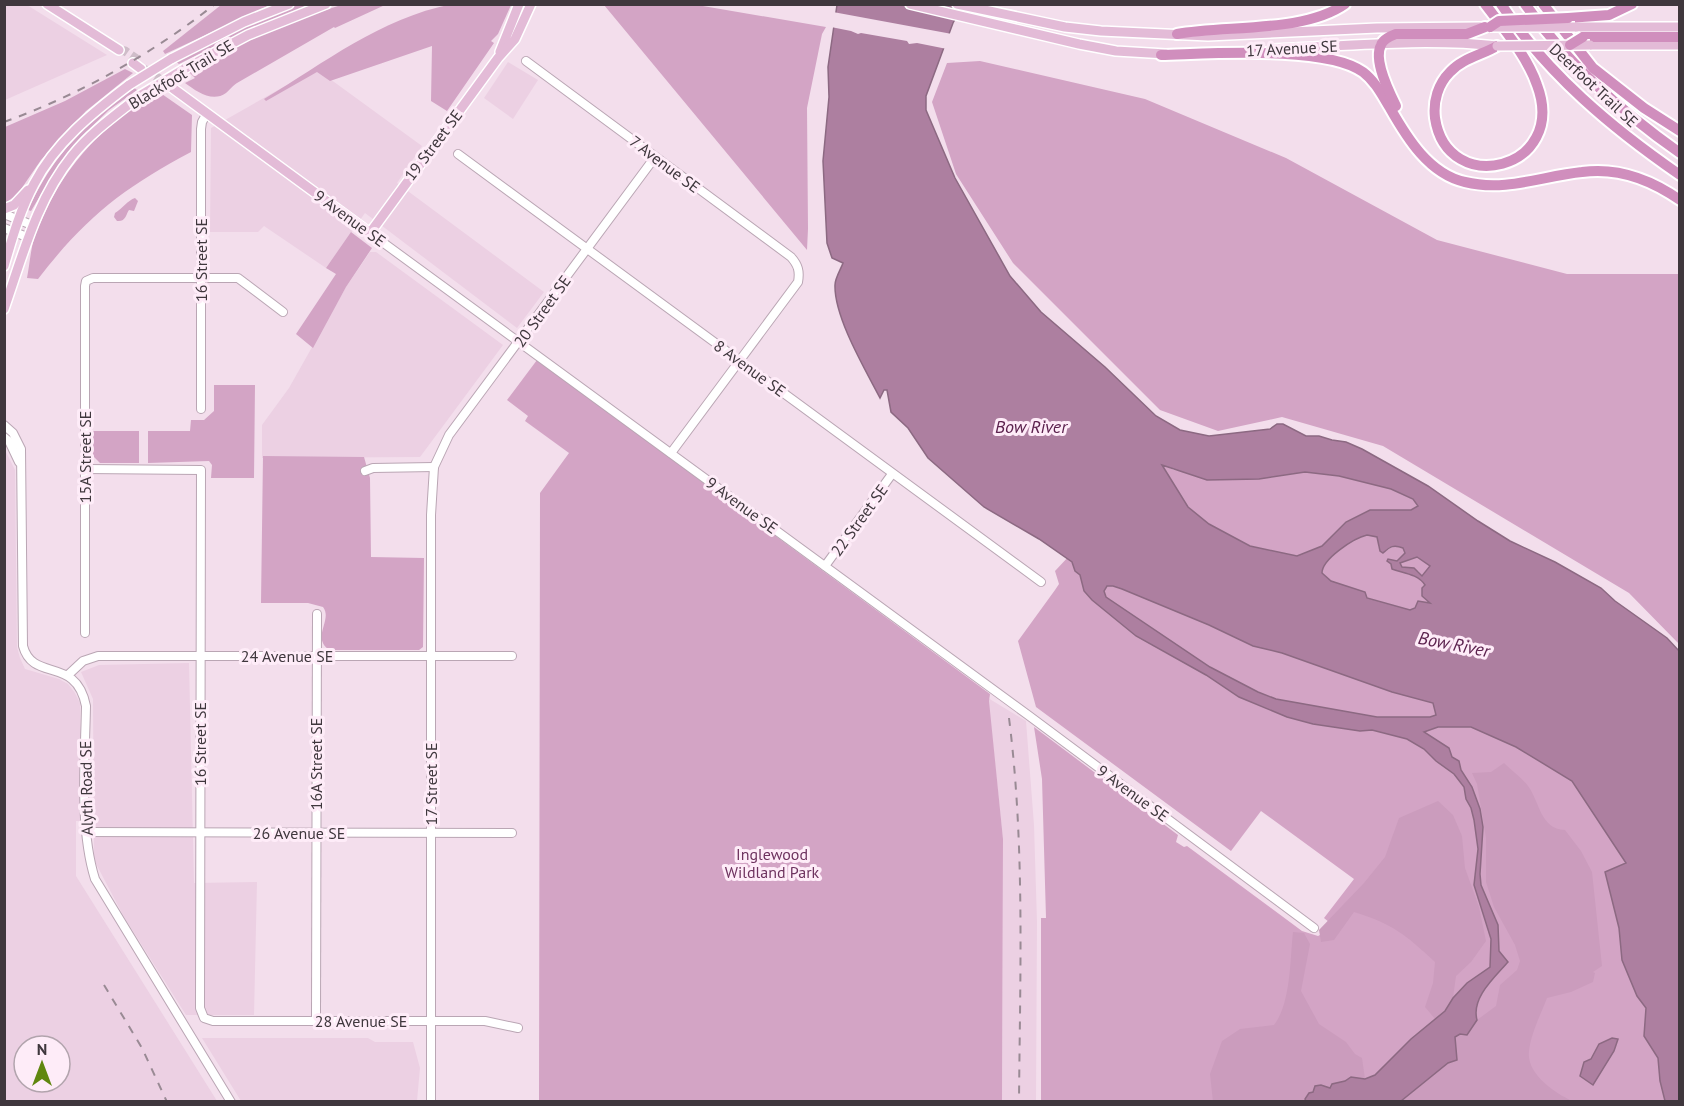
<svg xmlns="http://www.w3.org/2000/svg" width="1684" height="1106" font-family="'PT Sans',sans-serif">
  <rect width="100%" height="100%" fill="#f3deec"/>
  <g fill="#ecd0e3" fill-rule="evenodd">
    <path d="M 5,4 L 27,5 L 107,55 L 5,100 Z"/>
    <path d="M 508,62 L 538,80 L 513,119 L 484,98 Z"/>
    <path d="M 319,71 L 422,146 L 397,183 L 544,292 L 517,328 L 365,213 L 326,268 L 264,226 L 258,232 L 210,232 L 211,128 L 285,86 Z"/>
    <path d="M 370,252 L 376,252 L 503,345 L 420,457 L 262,458 L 262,425 L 289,388 L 346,287 Z"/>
    <path d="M 4,448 L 15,470 L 17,647 L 20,658 L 25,669 L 59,679 L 68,684 L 75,693 L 80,703 L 81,821 L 76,821 L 76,876 L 217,1101 L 5,1101 ZM 24,1046 L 60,1046 L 60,1082 L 24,1082 Z"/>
    <path d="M 189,663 L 194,883 L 257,882 L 254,1015 L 186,1015 L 124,917 L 94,860 L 93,699 L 81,672 L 99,665 Z"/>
    <path d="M 988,698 L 1026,721 L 1034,825 L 1037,922 L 1036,1101 L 1002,1101 L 1003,839 Z"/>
    <path d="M 202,1038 L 368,1038 L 375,1042 L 413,1042 L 420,1068 L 417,1101 L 241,1101 Z"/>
  </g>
  <g fill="#d3a4c5">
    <path d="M 452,4 L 511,5 L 498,34 L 491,41 L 494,43 L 447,111 L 431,101 L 432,46 L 330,81 L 317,72 L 266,101 L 264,99 C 326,62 379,19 452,4 Z"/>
    <path d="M 221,5 L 270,5 L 165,54 L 163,51 Z"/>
    <path d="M 296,5 L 310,5 L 243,32 L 179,64 L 175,61 L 222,37 Z"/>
    <path d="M 341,5 L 385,5 L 335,28 L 334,27 L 237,83 C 232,86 230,90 226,93 C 212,103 196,91 185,83 L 195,78 L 189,72 C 237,45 288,21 341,5 Z"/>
    <path d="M 604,5 L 697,5 L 826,27 L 822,34 L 807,108 L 808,229 L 807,250 Z"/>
    <path d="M 980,61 L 1145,99 L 1286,158 L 1437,240 L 1567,274 L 1679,274 L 1679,644 L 1629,593 L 1383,446 L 1282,417 L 1218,431 L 1160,410 L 1013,263 L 956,174 L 932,102 L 947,63 Z"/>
    <path d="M 125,69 L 133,73 L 86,111 L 41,160 L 17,195 L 5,203 L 5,127 L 65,101 Z"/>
    <path d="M 133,87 L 137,90 L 109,110 L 82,136 L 58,166 L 31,211 L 28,210 C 54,153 85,125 133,87 Z"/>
    <path d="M 159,92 L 192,115 L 191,152 C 123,188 85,218 38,279 L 27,278 C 29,268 30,257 32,247 C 34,236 39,226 43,217 C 67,162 107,121 159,92 Z"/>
    <path d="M 135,198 L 138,201 L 134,211 L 129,210 C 126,214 126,222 117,221 L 114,217 L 115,213 C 122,209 128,200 135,198 Z"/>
    <path d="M 351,232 L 372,248 L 346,287 L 313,348 L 296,334 L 336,274 L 326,268 Z"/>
    <path d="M 537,360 L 990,694 L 989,701 L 1003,839 L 1002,1101 L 539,1101 L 540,493 L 569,453 L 525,421 L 528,416 L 507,400 Z"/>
    <path d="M 214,385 L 255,385 L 254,478 L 211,478 L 212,465 L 209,461 L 148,463 L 148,431 L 190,431 L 191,420 L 204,420 L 214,411 Z"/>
    <path d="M 93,431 L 139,431 L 139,463 L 100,463 L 93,456 Z"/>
    <path d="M 263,456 L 364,457 L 370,478 L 371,557 L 424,558 L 423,647 L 419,650 L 329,650 C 311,637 333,620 323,607 L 308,603 L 261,603 Z"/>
    <path d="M 1161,464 L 1174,470 L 1259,479 L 1305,472 L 1339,476 L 1391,489 L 1413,499 L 1418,506 L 1412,510 L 1370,510 L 1346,522 L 1322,546 L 1297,556 L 1250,546 L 1209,524 L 1188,507 Z"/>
    <path d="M 1367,535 L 1377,536 L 1379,548 L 1386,551 L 1394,546 L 1403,548 L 1405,553 L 1403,557 L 1391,564 C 1400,574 1418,572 1424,584 C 1427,589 1429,597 1430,603 L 1425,603 L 1410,610 L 1367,598 L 1364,592 L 1331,581 L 1322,573 C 1322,557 1348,545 1360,536 Z"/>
    <path d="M 1070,555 L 1533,737 L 1643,845 L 1679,1101 L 1041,1101 L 1041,918 L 1046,918 L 1042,779 L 1034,727 L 1178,835 L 1176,842 L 1184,847 L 1187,846 L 1302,931 L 1318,936 L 1335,927 L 1324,918 L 1354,879 L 1261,811 L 1231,851 L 1036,707 L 1018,641 L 1055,590 L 1059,584 L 1055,571 Z"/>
    <path d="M 1417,557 L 1431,566 L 1422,576 L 1418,571 L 1401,567 L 1400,563 Z"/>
  </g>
  <g fill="#cb9cbd">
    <path d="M 1504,763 C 1512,771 1522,778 1528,786 C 1540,802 1540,829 1565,830 L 1581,851 L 1592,872 L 1602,966 L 1593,972 L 1595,973 L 1593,982 L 1571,992 L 1547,998 C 1541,1014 1531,1033 1529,1051 C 1526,1074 1555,1093 1572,1101 L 1401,1102 L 1448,1063 L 1457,1060 L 1455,1037 L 1460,1034 L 1467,1035 L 1477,1020 L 1496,1006 L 1500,985 L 1517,970 L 1520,961 L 1515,945 L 1494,907 L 1486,882 L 1486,838 L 1477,784 L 1472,773 L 1491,772 Z"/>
    <path d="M 1438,801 L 1453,815 L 1462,836 L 1465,868 L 1479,907 L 1486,941 L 1471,962 L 1456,976 L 1453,998 L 1445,1011 L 1436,1020 L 1425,1007 L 1433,983 L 1435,962 C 1406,935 1393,924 1354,912 L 1334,940 L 1321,942 L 1319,930 L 1364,883 L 1385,857 L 1399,818 Z"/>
    <path d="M 1293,932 L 1304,933 L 1310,944 L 1301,991 L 1319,1024 L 1346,1042 L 1355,1054 L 1362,1058 L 1365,1079 L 1351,1077 L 1345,1081 L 1332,1084 L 1330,1088 L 1321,1085 L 1309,1093 L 1305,1099 L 1306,1101 L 1213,1102 L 1210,1074 L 1222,1041 L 1240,1029 L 1274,1025 C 1291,1003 1290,959 1293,932 Z"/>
  </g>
  <g fill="#ad7fa0" stroke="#8c6982" stroke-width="1.5" fill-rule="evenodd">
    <path d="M 837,5 L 963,5 L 953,23 L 926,96 L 926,110 L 955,178 L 1010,276 L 1041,312 L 1105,367 L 1156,416 L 1180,430 L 1209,436 L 1270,429 L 1277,424 L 1283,424 L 1306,436 L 1319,436 L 1332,440 L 1346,442 L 1362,449 L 1428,486 L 1478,521 L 1510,541 L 1555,562 L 1601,588 L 1615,601 L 1667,638 L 1680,652 L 1679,1101 L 1665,1101 L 1660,1081 L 1658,1058 L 1644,1036 L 1646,1008 L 1637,996 L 1622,960 L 1619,928 L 1605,872 L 1626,863 L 1572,781 L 1516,747 L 1471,727 L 1438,727 L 1424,732 L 1449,748 L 1452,757 L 1459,761 L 1461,770 L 1472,787 L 1480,809 L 1483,827 L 1480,874 L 1481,885 L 1498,925 L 1499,951 L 1508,962 C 1494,978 1471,998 1477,1020 L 1467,1035 L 1460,1034 L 1455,1037 L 1457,1060 L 1448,1063 L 1401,1101 L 1306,1101 L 1305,1099 L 1309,1093 L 1313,1092 L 1315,1086 L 1321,1085 L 1330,1088 L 1332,1084 L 1345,1081 L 1351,1077 L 1365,1079 L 1375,1075 L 1411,1039 L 1445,1011 L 1453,998 L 1467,983 L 1490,967 L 1491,939 L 1474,885 L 1478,849 L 1474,820 L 1471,808 L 1466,799 L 1464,787 L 1454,774 L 1436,761 L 1424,749 L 1407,739 L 1372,730 L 1360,731 L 1313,724 L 1287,717 L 1239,697 L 1206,675 L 1136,636 L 1092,600 L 1084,591 L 1080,575 L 1075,571 L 1072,562 L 1039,539 L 984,507 L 928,458 L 908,428 L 891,412 L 887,390 L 884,390 L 880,398 C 865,369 834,317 835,285 C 835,278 841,269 843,263 L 832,258 L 827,243 L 823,161 L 829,97 L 828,67 ZM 1162,465 L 1207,480 L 1259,479 L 1305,472 L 1339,476 L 1391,489 L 1413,499 L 1418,506 L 1411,510 L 1370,510 L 1346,522 L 1322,546 L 1297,556 L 1250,546 L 1209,524 L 1188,507 ZM 1367,535 L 1377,537 L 1380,551 L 1383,553 C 1390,547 1393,544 1403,548 L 1405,553 L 1397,561 L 1388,559 L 1387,561 L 1391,564 L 1392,569 C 1403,573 1418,574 1425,585 L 1422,588 L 1422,596 L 1430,603 L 1418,601 L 1415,608 L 1410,610 L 1367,598 L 1365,592 L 1331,581 L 1322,573 C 1322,559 1354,538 1367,535 ZM 1417,557 L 1430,566 L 1422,576 L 1414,568 L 1402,567 L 1400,563 ZM 1107,586 L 1113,586 L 1122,589 L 1209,625 L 1253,646 L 1282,653 L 1392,692 L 1433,703 L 1436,715 L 1430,717 L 1377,717 L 1276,699 L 1258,692 L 1210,667 L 1106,597 L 1104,591 Z"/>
    <path d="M 1612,1038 L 1618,1039 L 1614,1051 L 1593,1085 L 1580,1076 L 1584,1062 L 1591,1059 L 1599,1044 Z"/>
  </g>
  <path fill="#f3deec" d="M 833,12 L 952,34 L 947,49 L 917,43 L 909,44 L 907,41 L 861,33 L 858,34 L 851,31 L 831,27 Z"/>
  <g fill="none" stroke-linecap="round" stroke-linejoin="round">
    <g stroke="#cfbdc9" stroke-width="9" stroke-dasharray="9 4.5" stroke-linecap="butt">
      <path d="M 119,50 L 125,51 L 138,60"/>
      <path d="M 144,69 L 167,84"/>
    </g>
    <g stroke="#baa6b4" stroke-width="10">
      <g id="minor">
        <path d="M 526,61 L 791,257 C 798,265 800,271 798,282 L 671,453"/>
        <path d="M 458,154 L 1041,582"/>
        <path d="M 4,214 L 32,225"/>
        <path d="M 4,228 L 27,237"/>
        <path d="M 370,233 L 1028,715 L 1314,928"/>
        <path d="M 201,409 L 201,129 L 202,122 L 207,113"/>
        <path d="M 4,425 L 13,433 L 21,449 L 23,646 C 33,683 76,655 86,706 C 85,760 79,828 95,879 L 231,1102"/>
        <path d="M 4,437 L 9,441 L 19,462"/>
        <path d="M 85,469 L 201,470 L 200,1008 L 204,1018 L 213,1021 L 485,1021 L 518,1028"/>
        <path d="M 365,471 L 373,468 L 434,467"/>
        <path d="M 825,566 L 892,474"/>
        <path d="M 85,633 L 85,286 L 86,281 L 93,278 L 238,278 L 283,312"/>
        <path d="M 68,675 L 83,661 L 98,656 L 512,656"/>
        <path d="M 86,832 L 512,833"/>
        <path d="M 316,1021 L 317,614"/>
        <path d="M 431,1102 L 431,515 L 434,467 L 449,435 L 655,157"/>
      </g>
    </g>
    <g stroke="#fff" stroke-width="12">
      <g id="major">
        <path d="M 47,4 L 119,50"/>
        <path d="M 910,4 L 1079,44 L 1116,51 L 1166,54"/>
        <path d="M 957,4 L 1065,27 L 1101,31 L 1208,36 L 1377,28 L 1480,27"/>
        <path d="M 1575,27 L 1680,27"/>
        <path d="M 1590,45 L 1680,45"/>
        <path d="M 1272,49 C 1347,46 1423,38 1497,46"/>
        <path d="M 500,52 L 519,4"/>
        <path d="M 171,59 L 244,22 L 289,4"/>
        <path d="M 133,63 L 141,69"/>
        <path d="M 184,69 L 248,35 L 326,4"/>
        <path d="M 167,84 L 370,233 L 498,58 L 515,39 L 531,4"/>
        <path d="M 4,209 L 14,205 L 28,190"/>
        <path d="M 4,266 C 12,239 20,210 34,184 C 55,143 92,113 129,85"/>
        <path d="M 4,309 C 23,255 36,201 72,156 C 91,132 117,114 141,95"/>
      </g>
    </g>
    <g stroke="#fff" stroke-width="14">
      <g id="highway">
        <path d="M 1485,4 C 1504,29 1527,56 1537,85 C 1569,170 1447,199 1435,118 C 1433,101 1438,84 1450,72 C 1463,58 1482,55 1497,46"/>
        <path d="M 1501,4 C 1547,74 1612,128 1680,175"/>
        <path d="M 1525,4 C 1568,64 1620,111 1680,153"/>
        <path d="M 1543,4 L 1593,68 L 1644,108 L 1680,131"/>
        <path d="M 1568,18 L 1609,15 L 1632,4"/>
        <path d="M 1177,34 C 1226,25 1304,33 1345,4"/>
        <path d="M 1583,37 L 1680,37"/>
        <path d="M 1161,55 C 1208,54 1326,45 1363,72 C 1375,81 1382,95 1390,108 C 1407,138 1429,174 1465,182 C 1506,192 1542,176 1582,172 C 1618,167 1650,179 1680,200"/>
        <path d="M 1396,106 C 1389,92 1373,60 1381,45 C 1383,39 1391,36 1396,34 L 1467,34 L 1485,27"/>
      </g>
    </g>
    <use href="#minor" stroke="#fff" stroke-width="8"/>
    <use href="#major" stroke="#e3bbd7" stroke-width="9"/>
    <use href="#highway" stroke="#d08ebd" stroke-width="10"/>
    <g stroke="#998a94" stroke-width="2" stroke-dasharray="8 8" stroke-linecap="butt">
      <path d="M 4,122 C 77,96 154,53 215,4"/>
      <path d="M 1009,718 C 1025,845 1020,974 1019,1102"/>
      <path d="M 104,985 L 142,1048 L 167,1102"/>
    </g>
    <g stroke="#fff" stroke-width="12" stroke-linecap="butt">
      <g id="major-bridge">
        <path d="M 1490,27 L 1575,27"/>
        <path d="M 1497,46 L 1590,45"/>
        <path d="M 129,85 L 171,59"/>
        <path d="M 141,95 L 184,69"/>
      </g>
    </g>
    <g stroke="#fff" stroke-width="14" stroke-linecap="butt">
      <g id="highway-bridge">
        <path d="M 1490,27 L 1499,21 L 1568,18"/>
        <path d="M 1570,45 L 1583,37"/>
      </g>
    </g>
    <use href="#major-bridge" stroke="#e3bbd7" stroke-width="9"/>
    <use href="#highway-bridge" stroke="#d08ebd" stroke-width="10"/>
  </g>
  <g text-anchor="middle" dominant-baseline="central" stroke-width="6" stroke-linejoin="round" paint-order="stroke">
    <g font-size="16" fill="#3f373d" stroke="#feecf8">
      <text transform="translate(1292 48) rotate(-3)">17 Avenue SE</text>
      <text transform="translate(181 74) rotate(-31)">Blackfoot Trail SE</text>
      <text transform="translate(1594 85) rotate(43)">Deerfoot Trail SE</text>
      <text transform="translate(433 145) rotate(-53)">19 Street SE</text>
      <text transform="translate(665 164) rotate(37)">7 Avenue SE</text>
      <text transform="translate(350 218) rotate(36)">9 Avenue SE</text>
      <text transform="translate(201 260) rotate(-90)">16 Street SE</text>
      <text transform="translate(542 311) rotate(-54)">20 Street SE</text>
      <text transform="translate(750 368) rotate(36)">8 Avenue SE</text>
      <text transform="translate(85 457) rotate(-90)">15A Street SE</text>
      <text transform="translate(742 505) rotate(36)">9 Avenue SE</text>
      <text transform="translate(859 520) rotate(-54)">22 Street SE</text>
      <text x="287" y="656">24 Avenue SE</text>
      <text transform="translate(200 744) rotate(-90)">16 Street SE</text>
      <text transform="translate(316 764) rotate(-90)">16A Street SE</text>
      <text transform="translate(431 784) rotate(-90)">17 Street SE</text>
      <text transform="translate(86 788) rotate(-91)">Alyth Road SE</text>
      <text transform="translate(1133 793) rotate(36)">9 Avenue SE</text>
      <text x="299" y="833">26 Avenue SE</text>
      <text x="361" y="1021">28 Avenue SE</text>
    </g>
    <g font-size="16" fill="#6e335f" stroke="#feecf8">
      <text x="772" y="854">Inglewood<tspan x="772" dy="18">Wildland Park</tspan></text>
    </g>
    <g font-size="18" font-style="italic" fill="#5c224e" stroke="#feecf8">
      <text x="1031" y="426">Bow River</text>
      <text transform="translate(1454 644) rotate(11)">Bow River</text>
    </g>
  </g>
  <rect width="1684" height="1106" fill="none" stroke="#3f373d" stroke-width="12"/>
  <g transform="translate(42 1064)"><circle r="28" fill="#feecf8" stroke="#b2a4ad" stroke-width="1.5"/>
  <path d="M0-4.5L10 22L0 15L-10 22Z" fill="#60870f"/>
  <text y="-9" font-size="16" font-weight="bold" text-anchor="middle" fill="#3f373d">N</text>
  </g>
</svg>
